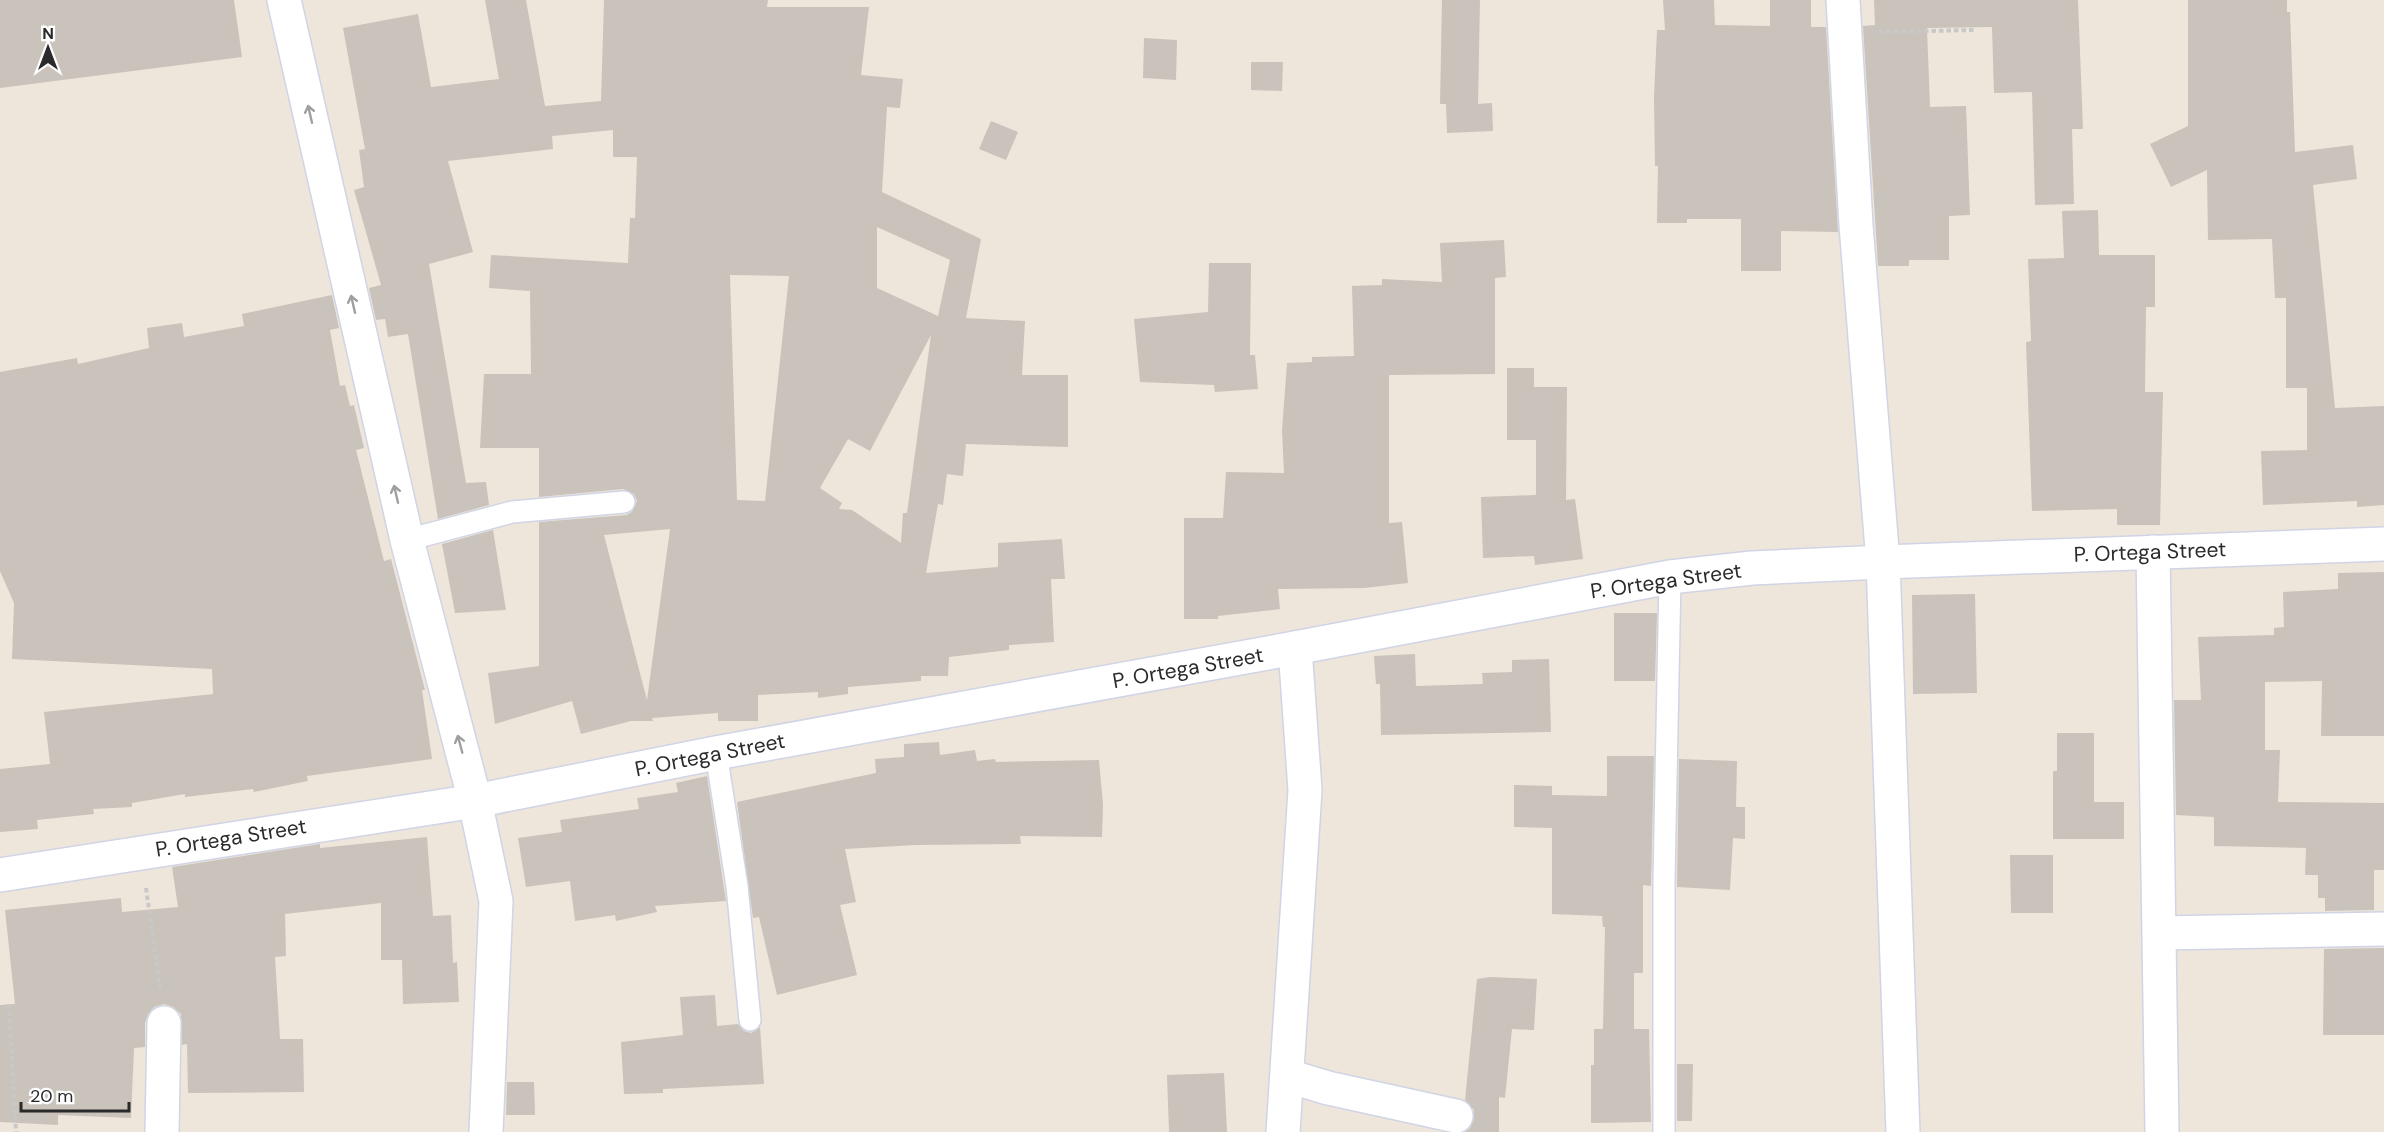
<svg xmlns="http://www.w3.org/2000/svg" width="2384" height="1132" font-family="'DM Sans',sans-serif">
  <rect width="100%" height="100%" fill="#eee6db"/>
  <g fill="#c9c3bb" fill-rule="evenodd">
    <path d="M 0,0 L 234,0 L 242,57 L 0,88 Z"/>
    <path d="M 485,0 L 526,0 L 545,106 L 601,101 L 604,0 L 768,0 L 767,7 L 869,7 L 861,75 L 903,79 L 900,108 L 887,107 L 882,192 L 981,239 L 966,318 L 1025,321 L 1022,375 L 1068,375 L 1068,447 L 966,444 L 963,476 L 947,474 L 943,505 L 938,504 L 926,573 L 998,567 L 998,543 L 1062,539 L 1065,579 L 1051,579 L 1054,642 L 1009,645 L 1009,650 L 949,657 L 948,676 L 921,676 L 921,681 L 848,687 L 848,694 L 818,698 L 818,692 L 758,695 L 758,721 L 718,721 L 718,713 L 652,718 L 653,721 L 631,721 L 581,734 L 572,701 L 495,724 L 488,673 L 539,666 L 539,522 L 626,515 L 632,512 L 637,501 L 634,494 L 623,489 L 539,497 L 539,448 L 480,448 L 484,374 L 531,374 L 530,291 L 489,288 L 491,255 L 628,263 L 630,218 L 635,218 L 637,157 L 613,157 L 613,130 L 552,136 L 553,149 L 448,161 L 473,252 L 429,264 L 466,483 L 486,482 L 489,505 L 438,519 L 408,334 L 388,337 L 385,319 L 376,320 L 369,288 L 381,285 L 354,190 L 364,187 L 359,150 L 365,149 L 343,28 L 418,14 L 431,87 L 499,79 ZM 877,227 L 950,260 L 938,316 L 877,288 ZM 730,275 L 789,276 L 765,501 L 737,500 ZM 931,335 L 907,513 L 903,513 L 901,543 L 852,510 L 839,509 L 842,503 L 820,488 L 848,439 L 870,451 ZM 670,529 L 647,700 L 604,535 Z"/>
    <path d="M 1442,0 L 1480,0 L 1478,104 L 1492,103 L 1493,131 L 1447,133 L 1446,104 L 1440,104 Z"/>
    <path d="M 1663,0 L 1714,0 L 1715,25 L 1770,26 L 1770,0 L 1811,0 L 1811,27 L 1826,27 L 1838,232 L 1781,231 L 1781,271 L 1741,271 L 1741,219 L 1687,219 L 1687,223 L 1657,223 L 1658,166 L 1655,166 L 1654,97 L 1657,30 L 1665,30 Z"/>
    <path d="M 1874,0 L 2078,0 L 2083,129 L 2072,129 L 2074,204 L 2035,205 L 2032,92 L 1994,93 L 1992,27 L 1927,28 L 1930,107 L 1966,106 L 1970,215 L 1949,216 L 1949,260 L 1909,260 L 1909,266 L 1878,266 L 1863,26 L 1875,25 Z"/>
    <path d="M 2188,0 L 2287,0 L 2287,12 L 2290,12 L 2295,152 L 2353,145 L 2357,179 L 2313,185 L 2335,408 L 2384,406 L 2384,505 L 2357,507 L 2357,501 L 2263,505 L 2261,451 L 2307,450 L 2307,388 L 2286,388 L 2286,298 L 2275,298 L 2272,239 L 2208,240 L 2207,170 L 2171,187 L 2150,144 L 2188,126 Z"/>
    <path d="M 1144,38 L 1177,40 L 1176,80 L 1143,78 Z"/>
    <path d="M 1251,62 L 1283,62 L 1282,91 L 1251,90 Z"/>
    <path d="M 991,121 L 1018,132 L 1006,160 L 979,149 Z"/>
    <path d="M 2098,210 L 2099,255 L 2155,255 L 2155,307 L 2146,307 L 2145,392 L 2163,392 L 2160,525 L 2117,525 L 2117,509 L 2032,511 L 2026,342 L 2031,341 L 2028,259 L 2064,258 L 2062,211 Z"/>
    <path d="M 1504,240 L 1506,277 L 1495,278 L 1495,374 L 1389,375 L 1389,523 L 1402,522 L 1408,583 L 1364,588 L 1278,589 L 1280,609 L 1218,616 L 1218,619 L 1184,619 L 1184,518 L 1223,518 L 1226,472 L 1284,473 L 1282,430 L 1287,363 L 1312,362 L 1312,357 L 1354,356 L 1352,286 L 1382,285 L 1382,279 L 1442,282 L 1440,243 Z"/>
    <path d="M 1209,263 L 1251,263 L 1250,355 L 1255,355 L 1258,389 L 1215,392 L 1214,385 L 1140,382 L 1134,319 L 1208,312 Z"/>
    <path d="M 332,295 L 339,328 L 330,330 L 340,386 L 345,385 L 350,406 L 354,405 L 364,448 L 356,450 L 384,561 L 391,559 L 425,690 L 422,690 L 432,759 L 307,776 L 308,781 L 254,792 L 253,789 L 185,797 L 185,794 L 132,803 L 132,807 L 93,809 L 94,814 L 37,820 L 38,829 L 0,832 L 0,769 L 50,764 L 44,712 L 213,694 L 212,669 L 12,659 L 14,603 L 0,571 L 0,372 L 77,358 L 78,364 L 149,348 L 147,328 L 182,323 L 184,337 L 244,326 L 242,314 Z"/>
    <path d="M 1507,368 L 1534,368 L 1534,387 L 1567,387 L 1566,500 L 1575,499 L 1583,559 L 1535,565 L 1534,556 L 1483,558 L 1481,497 L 1536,495 L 1536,440 L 1507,440 Z"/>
    <path d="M 493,530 L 506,610 L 455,613 L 442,544 Z"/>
    <path d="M 2384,572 L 2384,736 L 2321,736 L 2322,681 L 2265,682 L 2265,750 L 2280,750 L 2278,802 L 2384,803 L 2384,870 L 2374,870 L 2374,910 L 2325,911 L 2325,898 L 2318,898 L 2318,875 L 2305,875 L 2306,848 L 2214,846 L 2214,817 L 2176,815 L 2174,700 L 2201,700 L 2198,637 L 2274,635 L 2274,628 L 2284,627 L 2283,592 L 2338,589 L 2338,573 Z"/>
    <path d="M 1975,594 L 1977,693 L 1913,694 L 1912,595 Z"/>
    <path d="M 1614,613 L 1657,613 L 1655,681 L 1614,681 Z"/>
    <path d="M 1415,654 L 1416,686 L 1483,684 L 1482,673 L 1512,672 L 1512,660 L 1549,659 L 1551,732 L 1381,735 L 1380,684 L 1376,684 L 1374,656 Z"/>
    <path d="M 2057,733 L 2094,733 L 2094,802 L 2124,802 L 2124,839 L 2053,839 L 2053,771 L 2057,771 Z"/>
    <path d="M 939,742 L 940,755 L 975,750 L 977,761 L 995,759 L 996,762 L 1099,760 L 1103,804 L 1102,837 L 1020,836 L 1021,844 L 915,845 L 845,849 L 856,902 L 840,905 L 857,975 L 777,995 L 759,917 L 753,918 L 737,802 L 876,773 L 875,759 L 904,757 L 904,744 Z"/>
    <path d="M 1607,756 L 1654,756 L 1651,886 L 1643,885 L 1643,973 L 1634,973 L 1634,1029 L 1649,1029 L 1651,1122 L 1591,1123 L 1591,1065 L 1594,1065 L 1594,1029 L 1603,1029 L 1605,927 L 1603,927 L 1602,916 L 1552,914 L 1552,828 L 1514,827 L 1514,785 L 1552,786 L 1552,795 L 1607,796 Z"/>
    <path d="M 1679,759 L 1737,761 L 1736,807 L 1745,807 L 1745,839 L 1733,838 L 1730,890 L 1677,887 Z"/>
    <path d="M 707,776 L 726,901 L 655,906 L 657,912 L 616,921 L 615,915 L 575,921 L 570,881 L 526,887 L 518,838 L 562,832 L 560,820 L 639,809 L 637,798 L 678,792 L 676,783 Z"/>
    <path d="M 427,837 L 433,916 L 451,915 L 453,963 L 457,962 L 459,1002 L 403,1004 L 402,960 L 381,960 L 381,903 L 285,914 L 286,956 L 275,957 L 280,1039 L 303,1039 L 304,1092 L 188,1093 L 187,1044 L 182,1045 L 181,1014 L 173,1007 L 164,1004 L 154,1007 L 148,1014 L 145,1023 L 145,1047 L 134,1048 L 131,1118 L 58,1115 L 58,1125 L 0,1122 L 0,1005 L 15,1004 L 5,910 L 121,898 L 122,912 L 178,907 L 172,867 L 320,844 L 320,848 Z"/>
    <path d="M 2010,855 L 2053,855 L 2053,913 L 2011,913 Z"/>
    <path d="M 2384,948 L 2384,1035 L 2323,1035 L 2324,949 Z"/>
    <path d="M 1490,977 L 1537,979 L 1534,1030 L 1512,1029 L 1505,1098 L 1499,1097 L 1499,1132 L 1465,1132 L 1470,1128 L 1474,1119 L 1474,1110 L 1465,1100 L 1477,979 Z"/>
    <path d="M 715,995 L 717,1026 L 738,1024 L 744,1031 L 751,1033 L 760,1027 L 764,1084 L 663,1089 L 663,1093 L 624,1094 L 621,1042 L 683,1035 L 680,997 Z"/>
    <path d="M 1677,1064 L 1693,1064 L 1692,1121 L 1677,1121 Z"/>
    <path d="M 1224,1073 L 1227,1132 L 1169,1132 L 1167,1075 Z"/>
    <path d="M 507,1082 L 534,1082 L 535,1115 L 506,1115 Z"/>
  </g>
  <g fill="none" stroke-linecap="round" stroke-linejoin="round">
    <g stroke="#d0d4e5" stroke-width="24">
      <g id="service">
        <path d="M 407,540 L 512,512 L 624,502"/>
        <path d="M 716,753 L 737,886 L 750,1020"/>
        <path d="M 1664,1132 L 1664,881 L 1670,577"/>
      </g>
    </g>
    <g stroke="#d0d4e5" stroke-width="36">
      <g id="minor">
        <path d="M 284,0 L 407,540 L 475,801"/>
        <path d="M 1843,0 L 1856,225 L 1883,562"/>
        <path d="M 2153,552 L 2162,1132"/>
        <path d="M 2160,933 L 2384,929"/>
        <path d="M 1288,1076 L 1328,1088 L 1456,1116"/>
        <path d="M 162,1132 L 164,1023"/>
        <path d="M 1283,1132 L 1305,790 L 1295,648"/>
      </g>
    </g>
    <g stroke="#d0d4e5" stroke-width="36">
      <g id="tertiary">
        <path d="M 1883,562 L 1903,1132"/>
        <path d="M 475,801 L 716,753 L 1295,648 L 1670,577 L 1752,568 L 1883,562 L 2384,544"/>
      </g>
    </g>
    <g stroke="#d0d4e5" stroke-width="36">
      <path id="secondary" d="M 0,875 L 475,801 L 496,901 L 486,1132"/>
    </g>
    <g stroke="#c8c8c8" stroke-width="4" stroke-dasharray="4.5 3" stroke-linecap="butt">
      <path d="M 1879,32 L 1974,30"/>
      <path d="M 146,888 L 160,988"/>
      <path d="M 9,1004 L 16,1132"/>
    </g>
    <use href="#service" stroke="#fff" stroke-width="21"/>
    <use href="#minor" stroke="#fff" stroke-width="33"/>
    <use href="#tertiary" stroke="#fff" stroke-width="33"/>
    <use href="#secondary" stroke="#fff" stroke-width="33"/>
  </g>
  <defs><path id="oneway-shaft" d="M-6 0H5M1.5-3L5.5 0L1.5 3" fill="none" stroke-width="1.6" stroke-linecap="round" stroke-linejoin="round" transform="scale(1.5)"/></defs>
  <g stroke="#9f9f9f">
    <use href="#oneway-shaft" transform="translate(310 114) rotate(-103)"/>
    <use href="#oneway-shaft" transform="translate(353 304) rotate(-103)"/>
    <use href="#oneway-shaft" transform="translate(396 494) rotate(-103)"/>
    <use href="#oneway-shaft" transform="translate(460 744) rotate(-105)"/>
  </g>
  <g text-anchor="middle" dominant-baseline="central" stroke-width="5" stroke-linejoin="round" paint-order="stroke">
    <g font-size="21" fill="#2a2a2a" stroke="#fff">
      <text transform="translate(2150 552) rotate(-2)">P. Ortega Street</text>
      <text transform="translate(1666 581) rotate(-8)">P. Ortega Street</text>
      <text transform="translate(1188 668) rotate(-10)">P. Ortega Street</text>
      <text transform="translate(710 755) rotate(-11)">P. Ortega Street</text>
      <text transform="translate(231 838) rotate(-9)">P. Ortega Street</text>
    </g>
  </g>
  <g transform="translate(48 48)" stroke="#ffffff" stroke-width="4.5" paint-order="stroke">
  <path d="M0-4.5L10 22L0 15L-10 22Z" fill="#2a2a2a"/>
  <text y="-9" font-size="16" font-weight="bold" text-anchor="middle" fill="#2a2a2a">N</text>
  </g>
  <path d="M21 1102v9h108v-9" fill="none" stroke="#2a2a2a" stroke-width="3"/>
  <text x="30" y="1102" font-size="18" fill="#2a2a2a" stroke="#ffffff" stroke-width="4.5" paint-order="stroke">20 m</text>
</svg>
